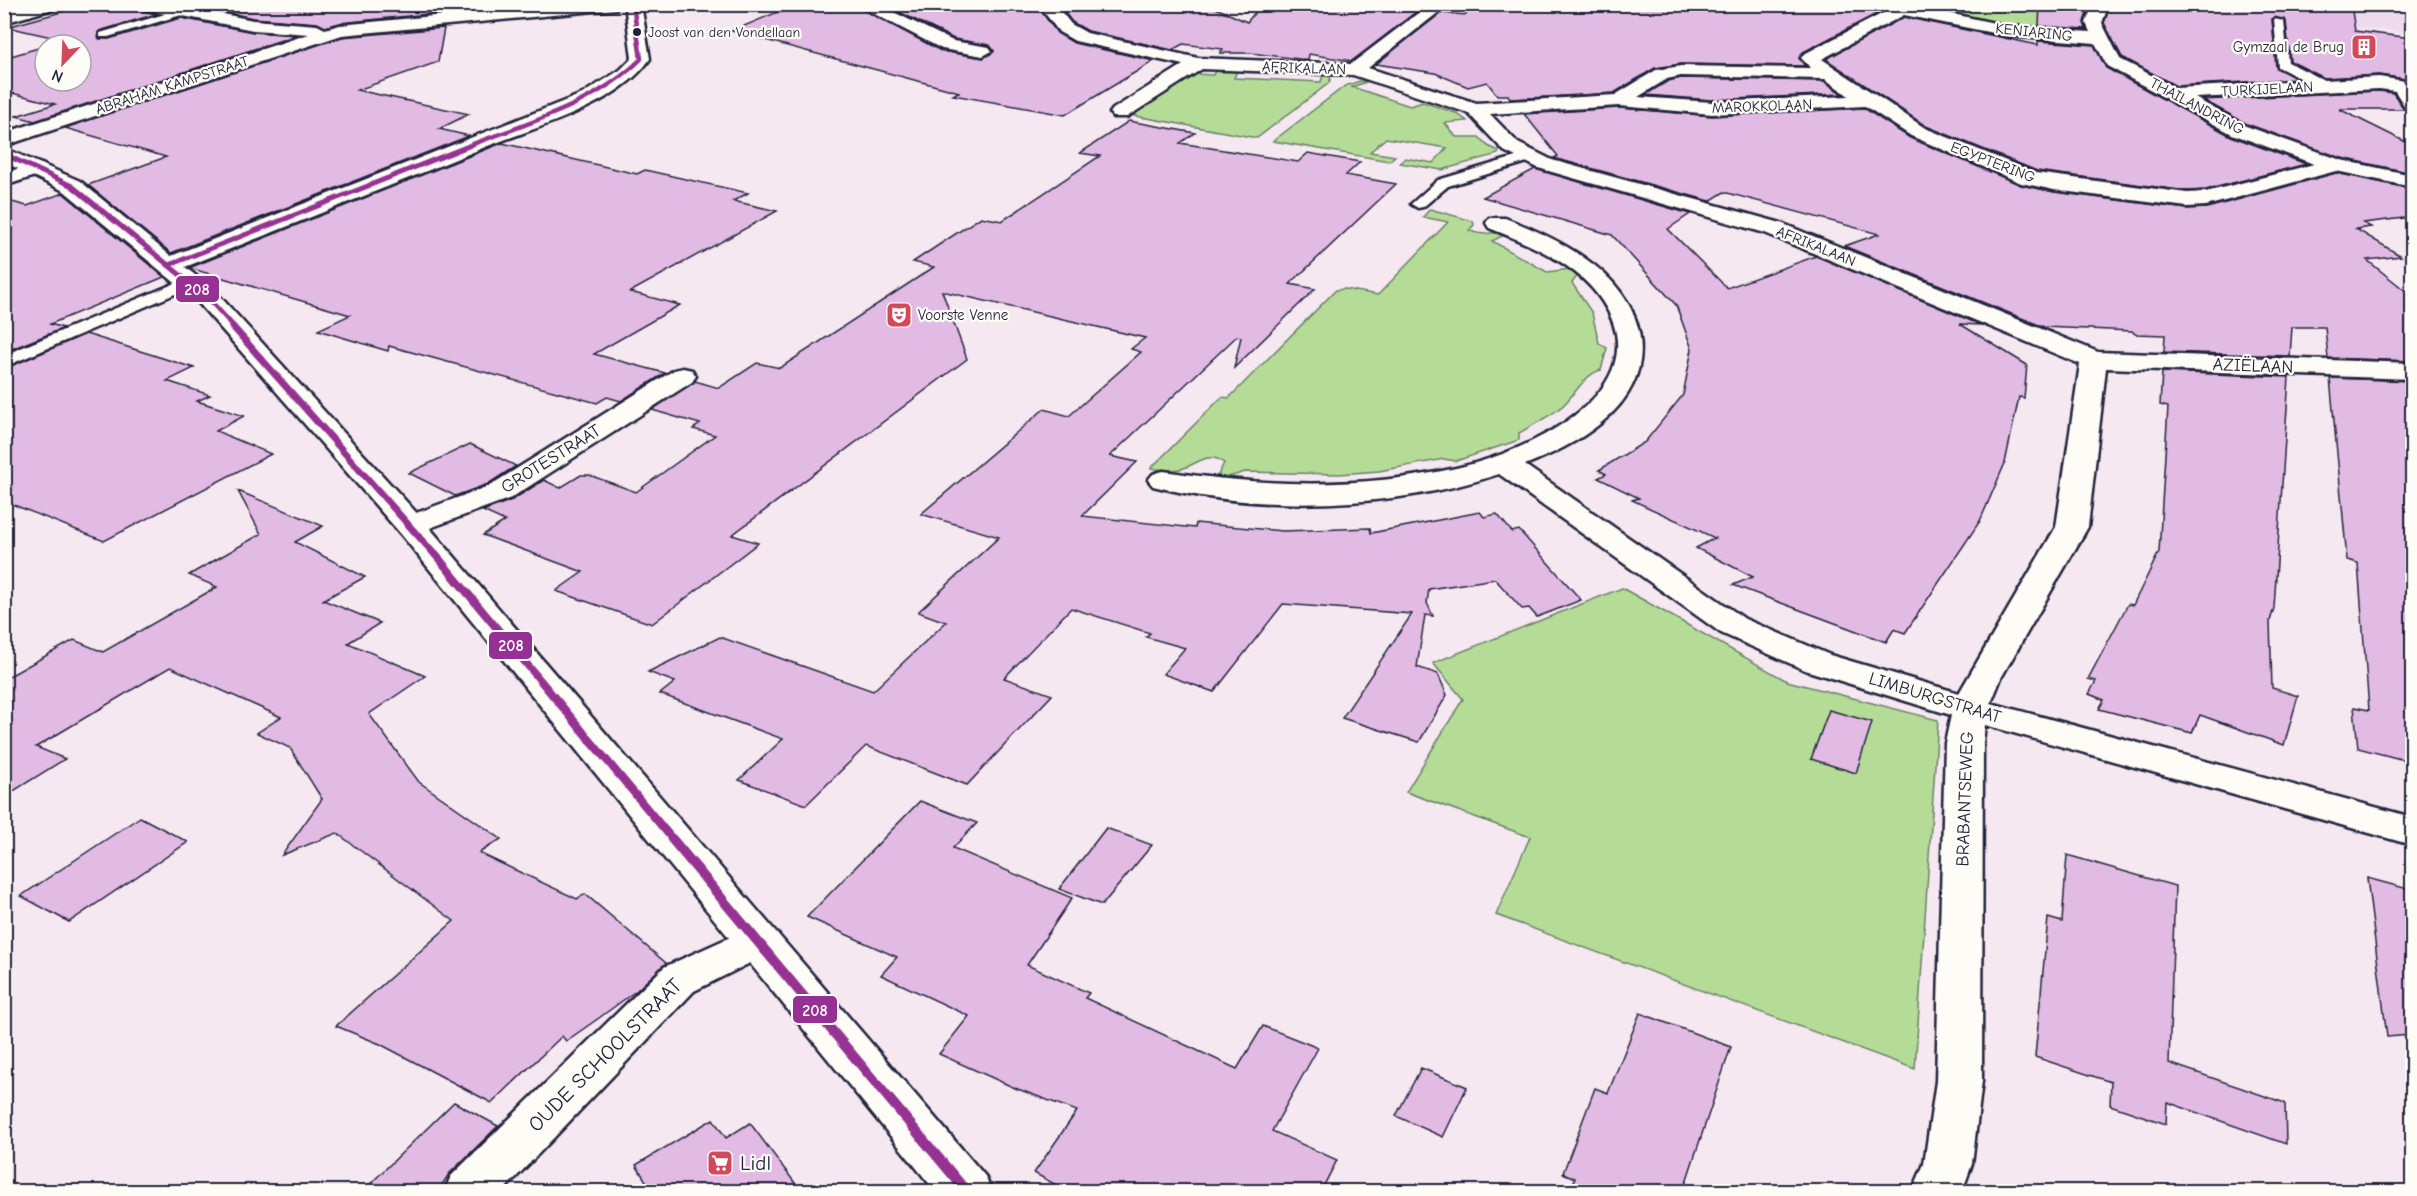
<svg xmlns="http://www.w3.org/2000/svg" width="2417" height="1196" font-family="'Comic Neue',sans-serif">
  <rect width="100%" height="100%" fill="#f5e8f1"/>
  <filter id="ink" filterUnits="userSpaceOnUse"><feTurbulence type="fractalNoise" baseFrequency=".0167" numOctaves="2"/><feDisplacementMap in="SourceGraphic" scale="12" xChannelSelector="R" yChannelSelector="G"/><feConvolveMatrix kernelMatrix="1 2 1 2 8 2 1 2 1" color-interpolation-filters="sRGB"/></filter>
  <g filter="url(#ink)">
    <path fill="#efdaed" d="M 2165,5 L 2412,5 L 2412,33 L 2334,25 Z"/>
    <g fill="#b4dc97" stroke="#6b7f69" stroke-width="1.5">
      <path d="M 1906,5 L 2093,5 L 2090,32 L 2008,29 Z"/>
      <path d="M 1215,70 L 1237,71 L 1234,78 L 1321,82 L 1323,75 L 1331,76 L 1329,83 L 1257,138 L 1130,115 L 1194,74 L 1213,75 Z"/>
      <path d="M 1360,81 L 1366,82 L 1352,87 L 1410,106 L 1423,102 L 1456,113 L 1467,121 L 1445,123 L 1456,137 L 1479,137 L 1488,146 L 1499,151 L 1498,154 L 1442,170 L 1400,163 L 1405,158 L 1433,163 L 1447,148 L 1386,138 L 1370,152 L 1395,156 L 1389,161 L 1273,141 L 1345,86 Z"/>
      <path d="M 1430,209 L 1473,221 L 1474,225 L 1469,230 C 1483,238 1493,230 1508,233 L 1492,241 L 1547,272 L 1570,269 L 1578,275 L 1572,283 L 1592,313 L 1599,343 L 1607,348 L 1601,370 C 1584,374 1574,397 1560,408 C 1547,418 1533,425 1519,433 L 1519,440 L 1456,461 L 1444,459 L 1379,471 L 1339,474 L 1245,472 L 1222,479 L 1218,475 L 1224,463 C 1209,451 1198,463 1184,468 C 1174,471 1162,470 1151,468 L 1222,397 L 1229,398 L 1336,290 L 1345,289 L 1378,295 L 1448,222 L 1423,217 Z"/>
      <path d="M 1622,588 L 1787,681 L 1938,720 L 1915,1069 L 1496,915 L 1530,837 L 1406,792 L 1463,699 L 1433,663 Z"/>
    </g>
    <g fill="#e2bbe4" stroke="#22223b" stroke-width="1.5">
      <path d="M 90,4 L 113,4 L 156,14 L 99,31 L 100,39 L 109,39 L 181,18 L 253,32 L 297,35 L 35,121 L 16,116 L 55,104 L 4,91 L 4,58 L 45,46 L 45,81 L 81,81 L 81,45 L 48,45 L 65,40 L 7,27 Z"/>
      <path d="M 250,4 L 448,4 L 447,12 L 340,23 L 325,27 L 317,23 L 253,18 L 225,12 Z"/>
      <path d="M 797,4 L 853,4 L 941,51 L 983,58 L 994,51 L 989,45 L 954,39 L 883,4 L 1036,4 L 1057,33 L 1074,43 L 1154,61 L 1065,115 L 953,95 L 959,92 L 732,31 Z"/>
      <path d="M 1058,4 L 1207,4 L 1247,22 L 1262,4 L 1335,4 L 1417,11 L 1352,61 L 1309,54 L 1308,60 L 1250,53 L 1220,53 L 1223,49 L 1183,44 L 1172,50 L 1088,31 L 1072,22 Z"/>
      <path d="M 1467,4 L 1842,4 L 1880,12 L 1803,52 L 1799,58 L 1805,66 L 1681,64 L 1655,68 L 1614,93 L 1511,99 L 1508,95 L 1497,95 L 1487,82 L 1468,87 L 1435,73 L 1376,64 L 1441,13 L 1466,15 Z"/>
      <path d="M 2040,4 L 2090,4 L 2084,22 L 2086,29 L 2039,26 Z"/>
      <path d="M 2111,4 L 2351,4 L 2355,31 L 2412,38 L 2412,80 L 2379,75 L 2324,78 L 2290,61 L 2286,21 L 2274,17 L 2272,19 L 2276,67 L 2297,79 L 2176,86 L 2122,57 L 2104,23 Z"/>
      <path d="M 1904,17 L 2038,45 L 2038,41 L 2094,45 L 2106,68 L 2231,136 L 2306,164 L 2206,190 L 2187,191 L 2037,171 L 1926,126 L 1826,59 Z"/>
      <path d="M 444,28 L 438,62 L 357,90 L 469,114 L 439,129 L 469,136 L 171,253 L 88,185 L 166,157 L 65,128 L 342,37 Z"/>
      <path d="M 1681,78 L 1824,81 L 1842,94 L 1712,100 L 1645,95 L 1668,81 Z"/>
      <path d="M 2379,91 L 2393,93 L 2404,109 L 2339,109 L 2412,145 L 2412,173 L 2342,158 L 2247,124 L 2203,100 Z"/>
      <path d="M 1619,108 L 1712,116 L 1864,108 L 1910,138 L 2021,185 L 2054,192 L 2187,209 L 2207,208 L 2336,173 L 2412,189 L 2412,217 L 2363,223 L 2371,227 L 2356,229 L 2401,256 L 2367,260 L 2412,296 L 2412,361 L 2328,358 L 2325,327 L 2292,327 L 2290,356 L 2164,352 L 2165,335 L 2135,334 L 2132,331 L 2044,327 L 1844,246 L 1879,234 L 1724,192 L 1710,201 L 1554,158 L 1558,156 L 1524,114 Z"/>
      <path d="M 1129,121 L 1195,133 L 1180,143 L 1298,162 L 1308,153 L 1360,162 L 1346,175 L 1396,184 L 1290,284 L 1315,289 L 1234,368 L 1241,337 L 1237,336 L 1110,456 L 1137,462 L 1082,516 L 1195,528 L 1196,523 L 1283,531 L 1370,528 L 1371,533 L 1480,512 L 1484,517 L 1497,514 L 1512,532 L 1519,530 L 1581,600 L 1537,617 L 1529,608 L 1522,609 L 1495,579 L 1429,589 L 1427,603 L 1433,616 L 1425,615 L 1417,667 L 1438,674 L 1447,695 L 1419,742 L 1342,718 L 1412,614 L 1283,604 L 1214,692 L 1163,674 L 1185,648 L 1146,637 L 1150,633 L 1071,608 L 1004,678 L 1052,695 L 967,785 L 866,746 L 806,805 L 739,780 L 783,739 L 660,694 L 675,682 L 648,672 L 720,637 L 873,691 L 946,622 L 918,612 L 999,537 L 921,514 L 1044,409 L 1069,416 L 1141,352 L 1131,349 L 1145,338 L 942,291 L 967,359 L 732,535 L 758,543 L 652,624 L 556,591 L 583,572 L 483,535 L 505,521 L 483,511 L 512,500 L 544,480 L 560,488 L 581,475 L 589,475 L 636,492 L 715,435 L 693,429 L 700,424 L 652,410 L 695,381 L 719,388 L 757,363 L 780,368 L 934,267 L 913,262 L 981,217 L 1002,221 L 1100,156 L 1080,153 Z"/>
      <path d="M 502,143 L 637,174 L 645,170 L 748,193 L 733,201 L 777,211 L 630,292 L 680,305 L 594,354 L 665,373 L 621,401 L 607,397 L 597,403 L 389,346 L 388,351 L 318,330 L 350,315 L 189,268 Z"/>
      <path d="M 1535,169 L 1690,214 L 1668,229 L 1727,288 L 1816,256 L 1981,325 L 1960,324 L 2027,365 L 2024,398 L 2019,397 L 2005,463 L 1980,521 L 1905,633 L 1894,629 L 1886,642 L 1733,585 L 1753,577 L 1696,548 L 1715,538 L 1632,500 L 1639,498 L 1598,478 L 1606,474 L 1599,470 L 1645,442 L 1683,395 L 1692,349 L 1676,305 L 1612,235 L 1483,197 Z"/>
      <path d="M 63,193 L 164,277 L 50,324 L 64,328 L 4,352 L 4,200 L 27,206 Z"/>
      <path d="M 86,334 L 194,368 L 167,381 L 210,395 L 197,401 L 244,416 L 216,431 L 271,454 L 104,541 L 4,501 L 4,369 Z"/>
      <path d="M 2162,372 L 2289,377 L 2274,608 L 2270,621 L 2272,688 L 2298,696 L 2284,745 L 2200,715 L 2192,733 L 2099,709 L 2104,700 L 2089,694 L 2096,681 L 2088,679 L 2128,604 L 2133,605 L 2159,552 L 2168,407 L 2160,405 Z"/>
      <path d="M 2330,378 L 2412,381 L 2412,762 L 2358,748 L 2354,707 L 2369,710 L 2358,563 L 2347,560 Z"/>
      <path d="M 470,444 L 516,466 L 488,484 L 455,496 L 409,473 Z"/>
      <path d="M 238,491 L 323,526 L 295,542 L 365,577 L 323,600 L 380,623 L 348,643 L 425,676 L 369,714 L 419,782 L 501,839 L 479,853 L 577,899 L 585,894 L 666,963 L 637,990 L 599,1018 L 566,1041 L 562,1036 L 492,1103 L 380,1044 L 336,1026 L 454,921 L 337,833 L 282,855 L 322,799 L 290,748 L 257,733 L 281,717 L 170,667 L 36,747 L 65,759 L 4,797 L 4,679 L 74,640 L 103,652 L 217,587 L 189,575 L 261,534 Z"/>
      <path d="M 1829,710 L 1872,722 L 1856,773 L 1811,759 Z"/>
      <path d="M 920,801 L 977,823 L 953,848 L 1072,898 L 1027,965 L 1089,993 L 1085,998 L 1237,1069 L 1263,1026 L 1318,1048 L 1272,1131 L 1337,1160 L 1321,1191 L 1067,1191 L 1034,1173 L 1077,1111 L 1015,1088 L 939,1054 L 969,1016 L 881,975 L 897,957 L 807,917 Z"/>
      <path d="M 140,817 L 188,842 L 69,922 L 21,896 Z"/>
      <path d="M 1106,828 L 1152,845 L 1102,905 L 1059,889 Z"/>
      <path d="M 2067,855 L 2175,886 L 2169,1063 L 2285,1103 L 2286,1144 L 2167,1102 L 2166,1124 L 2110,1105 L 2111,1082 L 2035,1057 L 2048,918 L 2062,922 Z"/>
      <path d="M 2367,878 L 2412,890 L 2412,1035 L 2387,1037 Z"/>
      <path d="M 1640,1013 L 1731,1047 L 1683,1191 L 1570,1191 L 1575,1178 L 1563,1173 L 1595,1088 L 1608,1093 Z"/>
      <path d="M 1421,1068 L 1467,1087 L 1443,1137 L 1396,1116 Z"/>
      <path d="M 454,1102 L 498,1126 L 449,1174 L 438,1191 L 363,1191 Z"/>
      <path d="M 713,1119 L 726,1138 L 750,1123 L 801,1191 L 652,1191 L 636,1165 Z"/>
    </g>
    <g fill="none" stroke-linecap="round" stroke-linejoin="round">
      <g stroke="#22223b" stroke-width="5">
        <g id="service">
          <path d="M 126,4 L 151,4 L 177,11 L 199,4 L 218,4 L 108,37 L 100,37 L 100,33 L 165,14 Z"/>
          <path d="M 2274,19 L 2284,21 L 2288,62 L 2330,83 L 2330,89 L 2322,89 L 2278,67 Z"/>
          <path d="M 2397,81 L 2401,82 L 2412,98 L 2412,111 L 2407,110 L 2391,85 Z"/>
          <path d="M 1529,153 L 1536,157 L 1534,160 L 1448,186 L 1423,207 L 1418,208 L 1411,204 L 1438,180 Z"/>
          <path d="M 190,277 L 198,282 L 196,285 L 4,367 L 4,355 Z"/>
        </g>
      </g>
      <g stroke="#22223b" stroke-width="5">
        <g id="minor">
          <path d="M 4,4 L 30,6 L 38,11 L 30,16 L 4,11 Z"/>
          <path d="M 558,4 L 624,4 L 616,9 L 342,35 L 4,146 L 4,133 L 309,34 L 253,30 L 188,17 L 182,16 L 180,12 L 182,8 L 188,7 L 253,20 L 317,25 L 325,29 L 340,25 Z"/>
          <path d="M 855,4 L 877,4 L 953,41 L 989,47 L 992,51 L 983,56 L 942,49 Z"/>
          <path d="M 1038,4 L 1055,4 L 1071,24 L 1087,33 L 1198,58 L 1351,64 L 1430,4 L 1449,4 L 1368,68 L 1476,103 L 1615,95 L 1656,70 L 1681,66 L 1811,68 L 1801,58 L 1804,54 L 1893,8 L 1890,4 L 1907,4 L 2008,26 L 2090,32 L 2086,23 L 2093,4 L 2109,4 L 2102,23 L 2120,59 L 2176,88 L 2379,77 L 2412,82 L 2412,93 L 2379,89 L 2195,98 L 2246,126 L 2341,160 L 2412,175 L 2412,187 L 2336,171 L 2206,206 L 2187,207 L 2054,190 L 2021,183 L 1911,136 L 1865,106 L 1712,114 L 1619,106 L 1490,114 L 1518,143 L 1552,160 L 1781,223 L 2098,352 L 2412,363 L 2412,379 L 2106,368 L 2088,527 L 2001,678 L 1991,703 L 2412,817 L 2412,845 L 1985,725 L 1983,743 L 1982,1081 L 1972,1164 L 1962,1192 L 1912,1192 L 1924,1164 L 1936,1081 L 1945,743 L 1951,715 L 1805,670 L 1721,633 L 1499,474 C 1396,509 1258,513 1153,486 L 1148,480 L 1153,474 L 1163,471 C 1261,486 1359,490 1456,468 C 1525,453 1663,392 1602,301 C 1577,263 1529,244 1489,228 L 1486,223 L 1489,218 L 1505,218 C 1536,230 1567,244 1594,265 C 1650,309 1660,376 1601,423 C 1578,442 1552,454 1525,465 L 1745,619 L 1830,655 L 1959,693 L 2056,527 L 2080,364 L 1765,233 L 1538,168 L 1504,151 L 1468,113 L 1353,75 L 1202,69 L 1127,117 L 1113,117 L 1110,113 L 1113,109 L 1183,65 L 1075,41 L 1059,32 ZM 1904,15 L 2008,36 L 2095,43 L 2107,66 L 2232,134 L 2314,164 L 2206,192 L 2187,193 L 2036,173 L 1925,128 L 1822,59 ZM 1681,76 L 1825,79 L 1849,96 L 1712,102 L 1638,97 L 1667,79 Z"/>
          <path d="M 37,163 L 44,165 L 47,169 L 44,173 L 4,186 L 4,173 Z"/>
          <path d="M 683,368 L 692,370 L 696,376 L 692,382 L 511,498 L 411,535 L 400,533 L 396,526 L 400,519 L 489,486 L 674,370 Z"/>
          <path d="M 757,925 L 772,930 L 778,941 L 772,952 L 694,991 L 502,1192 L 444,1192 L 451,1176 L 664,967 Z"/>
        </g>
      </g>
      <g stroke="#22223b" stroke-width="5">
        <g id="tertiary">
          <path d="M 34,4 L 62,4 L 60,7 L 4,23 L 4,13 Z"/>
          <path d="M 625,4 L 641,4 L 650,59 C 616,108 531,128 478,150 C 381,190 283,228 185,267 L 215,291 L 422,519 L 985,1176 L 992,1192 L 936,1192 L 400,533 L 197,301 L 64,191 L 4,162 L 4,148 L 80,181 L 171,256 L 582,94 L 620,70 L 632,58 Z"/>
        </g>
      </g>
      <use href="#service" fill="#fdfcf7" fill-rule="evenodd"/>
      <use href="#minor" fill="#fdfcf7" fill-rule="evenodd"/>
      <use href="#tertiary" fill="#fdfcf7" fill-rule="evenodd"/>
      <g stroke="#fdfcf7" stroke-width="7">
        <path id="bus-1-far4" d="M 468,146 C 527,123 595,105 641,59 L 633,4"/>
      </g>
      <g stroke="#fdfcf7" stroke-width="8">
        <g id="bus-1-far3">
          <path d="M 4,154 L 72,186 L 206,296 L 235,328"/>
          <path d="M 169,265 L 471,145"/>
        </g>
      </g>
      <g stroke="#fdfcf7" stroke-width="10">
        <path id="bus-1-far2" d="M 233,327 L 436,556"/>
      </g>
      <g stroke="#fdfcf7" stroke-width="13">
        <path id="bus-1-far1" d="M 435,554 L 674,841"/>
      </g>
      <g stroke="#fdfcf7" stroke-width="14">
        <path id="bus-1" d="M 672,839 L 967,1192"/>
      </g>
      <use href="#bus-1-far4" stroke="#953192" stroke-width="4.5"/>
      <use href="#bus-1-far3" stroke="#953192" stroke-width="5"/>
      <use href="#bus-1-far2" stroke="#953192" stroke-width="7"/>
      <use href="#bus-1-far1" stroke="#953192" stroke-width="8"/>
      <use href="#bus-1" stroke="#953192" stroke-width="10"/>
    </g>
  </g>
  <defs>
    <g id="building-square" transform="scale(1.35)"><rect x="-9" y="-9" width="18" height="18" rx="4" fill="#d1495b" stroke="#fdfcf7"/><path d="M-4-6H4V6H1V3H-1V6H-4ZM-2.5-4.3h1.7v1.8h-1.7ZM.8-4.3h1.7v1.8H.8ZM-2.5-1h1.7V.8h-1.7ZM.8-1h1.7V.8H.8Z" fill="#fff"/></g>
    <g id="theatre-square" transform="scale(1.35)"><rect x="-9" y="-9" width="18" height="18" rx="4" fill="#d1495b" stroke="#fdfcf7"/><path d="M-5-5.5Q0-4 5-5.5V0Q5 5 0 6Q-5 5-5 0ZM-3.3-2.5H-1v1.5H-3.3ZM1-2.5H3.3v1.5H1ZM-2.8 1Q0 5.5 2.8 1Z" fill="#fff"/></g>
    <g id="supermarket-square" transform="scale(1.35)"><rect x="-9" y="-9" width="18" height="18" rx="4" fill="#d1495b" stroke="#fdfcf7"/><path d="M-6-5.5h2.5l.6 2H6L4.5 2H-2.5L-4.4-4H-6ZM-1.5 3.2a1.3 1.3 0 1 0 .1 0ZM3 3.2a1.3 1.3 0 1 0 .1 0Z" fill="#fff"/></g>
  </defs>
  <g fill-rule="evenodd">
    <use href="#building-square" x="2364" y="47"/>
    <use href="#theatre-square" x="899" y="315"/>
    <use href="#supermarket-square" x="720" y="1163"/>
  </g>
  <circle fill="#22223b" stroke="#fdfcf7" stroke-width="2" cx="637" cy="32" r="5"/>
  <g text-anchor="middle" dominant-baseline="central" stroke-width="4.5" stroke-linejoin="round" paint-order="stroke">
    <g font-size="14" fill="#22223b" stroke="#fdfcf7" text-anchor="start">
      <text x="648" y="32">Joost van den Vondellaan</text>
    </g>
    <g font-size="15" fill="#22223b" stroke="#fdfcf7">
      <text transform="translate(2034 32) rotate(6)">KENIARING</text>
      <text transform="translate(1304 68) rotate(2)">AFRIKALAAN</text>
      <text transform="translate(172 85) rotate(-18)">ABRAHAM KAMPSTRAAT</text>
      <text transform="translate(2267 89) rotate(-3)">TURKIJELAAN</text>
      <text transform="translate(1762 106) rotate(-2)">MAROKKOLAAN</text>
      <text transform="translate(2197 106) rotate(28)">THAILANDRING</text>
      <text transform="translate(1993 162) rotate(21)">EGYPTERING</text>
      <text transform="translate(1816 246) rotate(22)">AFRIKALAAN</text>
    </g>
    <g font-size="15" fill="#22223b" stroke="#fdfcf7" text-anchor="end">
      <text x="2344" y="47">Gymzaal de Brug</text>
      <text x="918" y="315" text-anchor="start">Voorste Venne</text>
    </g>
    <g font-size="18" fill="#22223b" stroke="#fdfcf7">
      <text transform="translate(2253 366) rotate(2)">AZIËLAAN</text>
      <text transform="translate(551 459) rotate(-32)">GROTESTRAAT</text>
      <text transform="translate(1935 698) rotate(17)">LIMBURGSTRAAT</text>
      <text transform="translate(1965 799) rotate(-88)">BRABANTSEWEG</text>
    </g>
    <g font-size="21" fill="#22223b" stroke="#fdfcf7">
      <text transform="translate(605 1055) rotate(-45)">OUDE SCHOOLSTRAAT</text>
    </g>
    <g font-size="21" fill="#22223b" stroke="#fdfcf7" text-anchor="start">
      <text x="740" y="1163">Lidl</text>
    </g>
  </g>
  <g stroke="#fdfcf7" stroke-width="2">
    <rect x="175" y="275" width="45" height="28" rx="6" fill="#953192"/>
    <rect x="488" y="631" width="45" height="29" rx="6" fill="#953192"/>
    <rect x="792" y="995" width="46" height="29" rx="6" fill="#953192"/>
  </g>
  <g font-size="16" text-anchor="middle" font-weight="bold" fill="#fff">
    <text x="197" y="295">208</text>
    <text x="511" y="651">208</text>
    <text x="815" y="1016">208</text>
  </g>
  <rect width="2417" height="1196" fill="none" stroke="#fdfcf7" stroke-width="24"/>
  <rect x="12" y="12" width="2393" height="1172" fill="none" stroke="#22223b" stroke-width="2" filter="url(#ink)"/>
  <g transform="translate(63 63) rotate(203)"><circle r="28" fill="#fdfcf7" stroke="#a5a5ac" stroke-width="1.5"/>
  <path d="M0-4.5L10 22L0 15L-10 22Z" fill="#d1495b"/>
  <text y="-9" font-size="16" font-weight="bold" text-anchor="middle" fill="#22223b">N</text>
  </g>
</svg>
